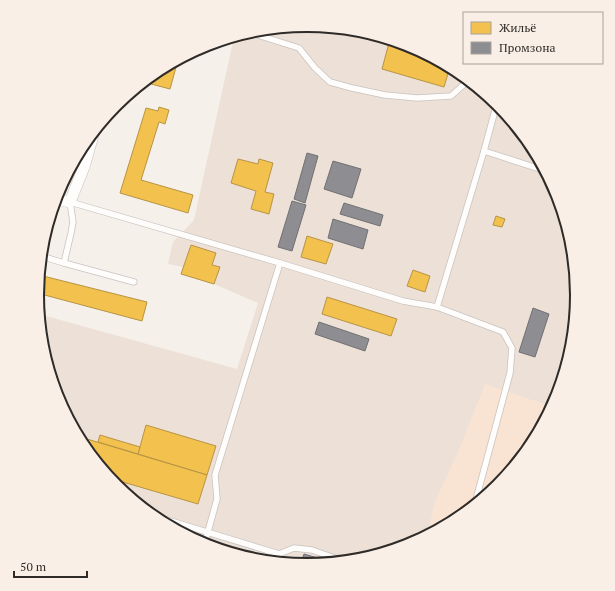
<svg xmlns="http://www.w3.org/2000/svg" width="615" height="591" font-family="'PT Serif',serif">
  <rect width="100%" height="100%" fill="#f6f0ea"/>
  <path fill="#ece0d7" d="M 308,25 L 360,30 L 411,46 L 458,71 L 499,104 L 533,145 L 557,192 L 573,243 L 578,296 L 573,348 L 557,399 L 532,446 L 499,487 L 458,521 L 411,545 L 360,561 L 307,566 L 255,561 L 204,545 L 157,520 L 116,487 L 82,446 L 58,399 L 42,348 L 39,314 L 237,369 L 258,303 L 214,284 L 181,274 L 183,267 L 168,264 L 173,242 L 194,220 L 234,37 L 255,30 Z"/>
  <path fill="#f9e4d3" d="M 485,384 L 553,407 L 532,446 L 499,487 L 458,521 L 427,537 L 434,504 L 458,452 Z"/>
  <g fill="#f2c14e" stroke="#b89443">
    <path d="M 390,39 L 411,46 L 450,67 L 444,87 L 382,69 Z"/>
    <path d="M 178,60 L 170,89 L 151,84 L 154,74 Z"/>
    <path d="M 159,107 L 169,110 L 165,124 L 159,122 L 141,180 L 193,195 L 188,213 L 120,193 L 146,108 L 158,111 Z"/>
    <path d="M 238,159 L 258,164 L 259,159 L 273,163 L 265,192 L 274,194 L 269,214 L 251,209 L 256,191 L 231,183 Z"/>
    <path d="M 496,216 L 505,219 L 502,227 L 493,225 Z"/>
    <path d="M 307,236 L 333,244 L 326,264 L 301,257 Z"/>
    <path d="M 191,245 L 216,253 L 212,265 L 220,267 L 214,284 L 181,274 Z"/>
    <path d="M 413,270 L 430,276 L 425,292 L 407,286 Z"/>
    <path d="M 39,275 L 147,302 L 142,321 L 37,293 Z"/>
    <path d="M 327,297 L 397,319 L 391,336 L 322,314 Z"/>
    <path d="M 146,425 L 216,446 L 207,475 L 138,454 Z"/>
    <path d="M 100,435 L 140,447 L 138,454 L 98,442 Z"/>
    <path d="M 77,436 L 207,475 L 198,504 L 109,478 L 82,446 Z"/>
  </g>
  <g fill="#8d8d92" stroke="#717072">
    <path d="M 307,153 L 318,156 L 305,203 L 294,199 Z"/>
    <path d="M 333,161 L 361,169 L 352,198 L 324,189 Z"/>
    <path d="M 292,201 L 306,205 L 292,251 L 278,247 Z"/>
    <path d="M 344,203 L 383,215 L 380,226 L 340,214 Z"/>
    <path d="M 333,219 L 368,230 L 363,249 L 328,238 Z"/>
    <path d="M 533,308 L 549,314 L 535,357 L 519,352 Z"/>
    <path d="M 319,322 L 369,339 L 365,351 L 315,334 Z"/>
    <path d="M 304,554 L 334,563 L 307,566 L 300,565 Z"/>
  </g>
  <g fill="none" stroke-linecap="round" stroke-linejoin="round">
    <g stroke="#c8c3bf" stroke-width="7">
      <g id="lane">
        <path d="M 248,32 L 299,48 L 315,68 L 330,82 L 352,88 L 385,95 L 417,98 L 451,96 L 469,80"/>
        <path d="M 484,151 L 546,171"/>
        <path d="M 41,256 L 64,263"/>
        <path d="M 134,282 L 64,263 L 71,233 L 73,222 L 70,202 L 280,263 L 403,301 L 437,307 L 503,332 L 512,348 L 510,373 L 474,507"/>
        <path d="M 437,307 L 484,151 L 497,103"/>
        <path d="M 151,515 L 279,554 L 294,548 L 312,550 L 346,562"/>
        <path d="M 204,546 L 217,499 L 215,475 L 280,263"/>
      </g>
    </g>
    <g stroke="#c8c3bf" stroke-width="12">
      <path id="street" d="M 56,199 L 70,202 L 84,167 L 94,132"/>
    </g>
    <use href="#lane" stroke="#fefdfc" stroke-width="5.5"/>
    <use href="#street" stroke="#fefdfc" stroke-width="11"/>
  </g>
  <path d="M0 0H615V591H0ZM44 295a263 263 0 1 1 526 0a263 263 0 1 1-526 0Z" fill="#faefe6" fill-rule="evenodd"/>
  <path fill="none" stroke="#2f2b28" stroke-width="2" d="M44 295a263 263 0 1 1 526 0a263 263 0 1 1-526 0Z"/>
  <rect x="463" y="12" width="140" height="52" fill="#faefe6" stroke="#a9a19a"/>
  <rect x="471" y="22" width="20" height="12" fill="#f2c14e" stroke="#a9a19a"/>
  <text x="499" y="32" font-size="12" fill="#2f2b28">Жильё</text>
  <rect x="471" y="42" width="20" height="12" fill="#8d8d92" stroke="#a9a19a"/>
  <text x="499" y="52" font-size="12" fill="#2f2b28">Промзона</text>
  <path d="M14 571v6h73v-6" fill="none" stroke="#2f2b28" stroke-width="2"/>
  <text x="20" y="571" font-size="12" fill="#2f2b28" stroke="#faefe6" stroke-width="3" paint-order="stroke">50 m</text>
</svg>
